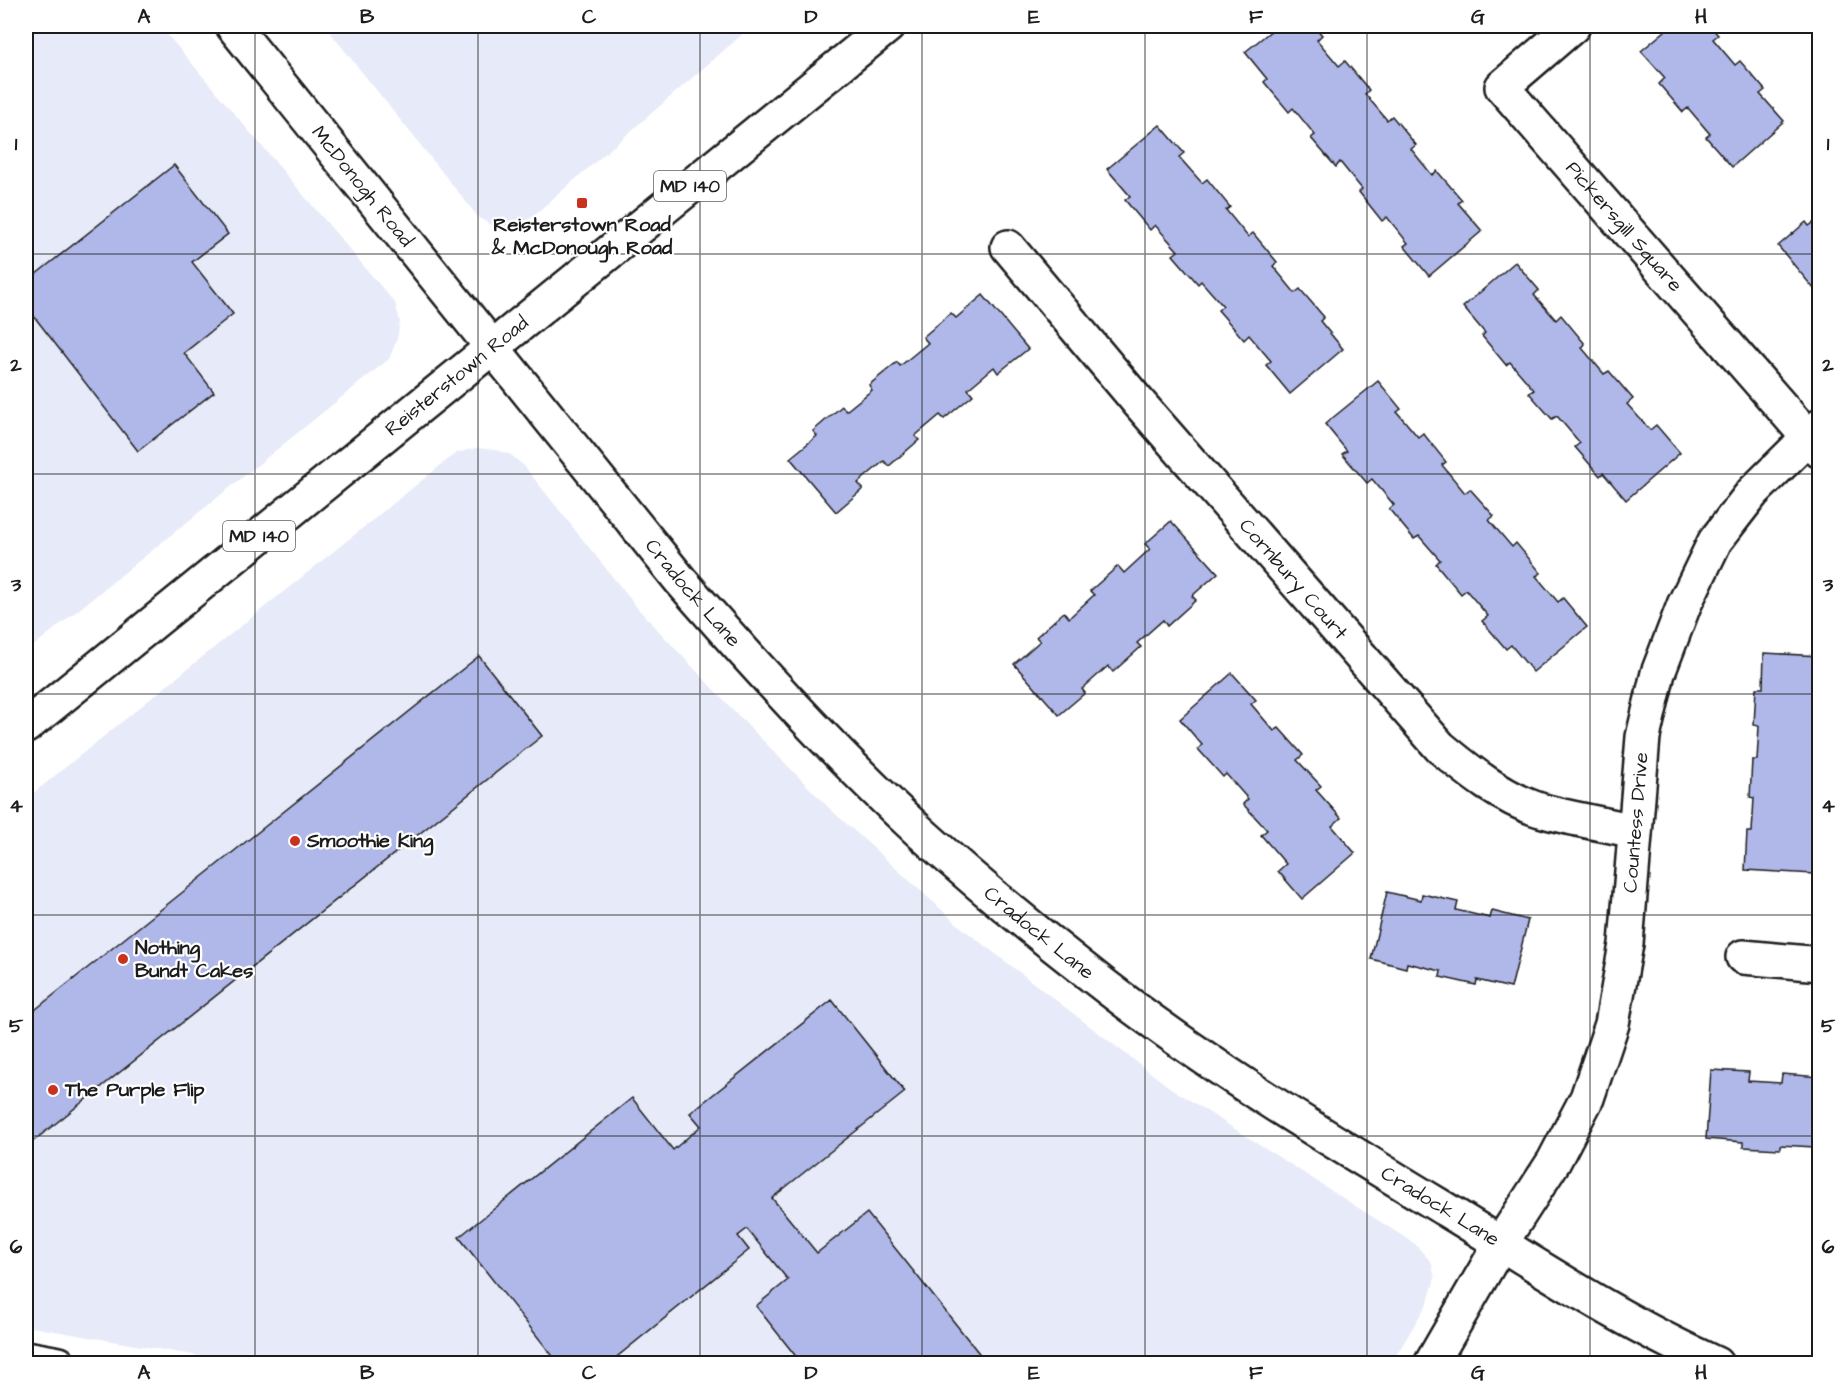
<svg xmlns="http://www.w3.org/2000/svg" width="1845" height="1389" font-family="'Architects Daughter',sans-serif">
  <rect width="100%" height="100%" fill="#fff"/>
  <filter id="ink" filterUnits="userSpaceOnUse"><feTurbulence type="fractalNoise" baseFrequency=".0167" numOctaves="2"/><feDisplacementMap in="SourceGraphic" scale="12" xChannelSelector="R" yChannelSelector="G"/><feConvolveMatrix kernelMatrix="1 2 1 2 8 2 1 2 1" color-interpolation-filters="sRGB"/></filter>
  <g filter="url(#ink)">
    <g fill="#e7eaf8">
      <path d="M 26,26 L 160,26 L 395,303 L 400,322 L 397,339 L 389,359 L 26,652 Z"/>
      <path d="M 325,26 L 752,26 L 526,222 L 507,230 L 495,227 L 479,218 Z"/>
      <path d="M 476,448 L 496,450 L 511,455 L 524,466 L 639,610 L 734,711 L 830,809 L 963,929 L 1169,1087 L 1415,1244 L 1431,1262 L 1435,1278 L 1428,1302 L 1391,1364 L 245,1364 L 26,1326 L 26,799 L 456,453 Z"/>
    </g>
    <g fill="#afb8e9" stroke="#1c1c1c" stroke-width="1.5">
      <path d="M 1277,26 L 1314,26 L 1322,35 L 1317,40 L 1339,66 L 1345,61 L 1369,90 L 1365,94 L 1387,120 L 1392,116 L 1416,145 L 1411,149 L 1432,175 L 1437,171 L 1462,200 L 1458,203 L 1482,231 L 1429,276 L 1404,246 L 1408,243 L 1387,217 L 1382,221 L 1359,192 L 1362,189 L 1340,162 L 1336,167 L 1311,138 L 1315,135 L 1293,108 L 1289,112 L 1264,82 L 1267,79 L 1245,52 Z"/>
      <path d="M 1671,26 L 1710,26 L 1718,35 L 1713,39 L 1735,65 L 1740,61 L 1765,90 L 1760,94 L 1784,121 L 1732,167 L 1706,137 L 1710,134 L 1688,108 L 1683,112 L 1659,84 L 1665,78 L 1641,51 Z"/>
      <path d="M 1160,125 L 1184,153 L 1179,157 L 1202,183 L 1207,179 L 1230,207 L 1226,210 L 1248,237 L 1253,233 L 1277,262 L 1273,266 L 1295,293 L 1300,289 L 1324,317 L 1320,321 L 1343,349 L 1290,394 L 1266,365 L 1271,361 L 1249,335 L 1244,340 L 1218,310 L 1223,306 L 1201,281 L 1198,284 L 1173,255 L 1178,251 L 1155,225 L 1150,230 L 1125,200 L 1130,196 L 1107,169 Z"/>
      <path d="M 174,165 L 228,234 L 192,262 L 233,314 L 184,353 L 214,392 L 138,451 L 26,306 L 26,282 Z"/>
      <path d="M 1820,218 L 1820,296 L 1778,246 L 1806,222 L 1809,226 Z"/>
      <path d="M 1515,262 L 1539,290 L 1534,295 L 1556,320 L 1561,315 L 1585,344 L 1582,348 L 1604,374 L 1609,371 L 1633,399 L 1627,404 L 1650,430 L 1656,425 L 1680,453 L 1626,500 L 1603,473 L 1600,476 L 1575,447 L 1580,443 L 1557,416 L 1552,419 L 1529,393 L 1534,390 L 1510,362 L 1506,365 L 1482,336 L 1485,333 L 1463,307 Z"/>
      <path d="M 983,295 L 1028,349 L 998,373 L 994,367 L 968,389 L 973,395 L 944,419 L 940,415 L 915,436 L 919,440 L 889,466 L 884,461 L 858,483 L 863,489 L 836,512 L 790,458 L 817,436 L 813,431 L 842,406 L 846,411 L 872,390 L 869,385 L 897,362 L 900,366 L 928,343 L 923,337 L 951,313 L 956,318 Z"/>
      <path d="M 1378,381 L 1401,409 L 1397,412 L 1418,437 L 1423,433 L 1446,462 L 1442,465 L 1465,493 L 1470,489 L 1494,516 L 1489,520 L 1512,547 L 1516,543 L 1541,573 L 1536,576 L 1558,602 L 1563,598 L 1587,627 L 1533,672 L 1511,645 L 1506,649 L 1482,621 L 1488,616 L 1466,590 L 1461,594 L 1436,564 L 1440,560 L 1419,536 L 1414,539 L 1389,509 L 1394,505 L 1372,479 L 1367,483 L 1342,454 L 1347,451 L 1325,424 Z"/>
      <path d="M 1171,521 L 1218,573 L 1192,596 L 1196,600 L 1167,626 L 1163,620 L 1137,643 L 1141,647 L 1113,672 L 1108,666 L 1082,689 L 1085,693 L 1059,715 L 1014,664 L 1040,641 L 1036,637 L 1064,612 L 1069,618 L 1094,595 L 1090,591 L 1118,566 L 1124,573 L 1150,549 L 1145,544 Z"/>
      <path d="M 1764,653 L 1820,656 L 1820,838 L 1816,838 L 1814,874 L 1745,870 L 1747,832 L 1752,832 L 1754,798 L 1750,797 L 1752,760 L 1757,760 L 1759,726 L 1754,725 L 1756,688 L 1763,688 Z"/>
      <path d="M 479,656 L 542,736 L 26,1147 L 26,1017 Z"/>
      <path d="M 1232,673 L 1256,700 L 1251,704 L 1274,731 L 1279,728 L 1303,755 L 1297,760 L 1321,786 L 1316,790 L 1341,818 L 1332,826 L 1355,853 L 1302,899 L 1278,871 L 1286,864 L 1261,835 L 1267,830 L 1243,804 L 1248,799 L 1226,774 L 1223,777 L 1198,749 L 1202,745 L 1180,719 Z"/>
      <path d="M 1387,892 L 1421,900 L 1422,894 L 1458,902 L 1456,910 L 1490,918 L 1492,911 L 1528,920 L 1511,988 L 1477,980 L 1476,985 L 1440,977 L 1441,971 L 1407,963 L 1406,968 L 1371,959 Z"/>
      <path d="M 832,1000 L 905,1092 L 772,1198 L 817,1253 L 867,1213 L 982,1357 L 974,1364 L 802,1364 L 756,1306 L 788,1280 L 747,1229 L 738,1236 L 749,1250 L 608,1364 L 559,1364 L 459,1237 L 632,1098 L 673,1150 L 701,1126 L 690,1113 Z"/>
      <path d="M 1711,1070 L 1749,1072 L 1748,1081 L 1781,1083 L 1782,1074 L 1820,1077 L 1820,1153 L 1814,1152 L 1815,1147 L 1780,1145 L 1780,1149 L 1743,1147 L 1743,1142 L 1706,1139 Z"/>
    </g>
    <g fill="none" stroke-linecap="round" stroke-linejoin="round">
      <g stroke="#1c1c1c" stroke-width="38">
        <g id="street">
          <path id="s1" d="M 1573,26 L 1502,87 L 1820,451"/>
          <path id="s2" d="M 1008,247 L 1139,403 L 1440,747 C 1470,772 1502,798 1540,810 C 1571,819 1604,824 1635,831"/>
          <path d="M 1743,957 L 1820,964"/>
          <path id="s3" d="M 1501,1243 L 1554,1161 L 1587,1098 L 1612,1024 L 1626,944 L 1643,737 L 1658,673 L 1684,605 L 1715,541 L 1753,492 L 1820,426"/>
          <path d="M 26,1358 L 59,1364"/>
        </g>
      </g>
      <g stroke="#1c1c1c" stroke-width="38">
        <g id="secondary">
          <path id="s4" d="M 233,26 L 680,580 C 756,667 835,754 920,832 C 972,879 1026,924 1081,967 C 1194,1058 1324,1136 1448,1211 C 1535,1264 1622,1322 1716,1364"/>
          <path d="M 1431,1364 L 1501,1243"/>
        </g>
      </g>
      <g stroke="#1c1c1c" stroke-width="38">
        <g id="primary">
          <path id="s5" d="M 26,726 L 888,26"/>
        </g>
      </g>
      <use href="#street" stroke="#fff" stroke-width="33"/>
      <use href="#secondary" stroke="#fff" stroke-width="33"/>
      <use href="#primary" stroke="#fff" stroke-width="33"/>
    </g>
  </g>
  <path fill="none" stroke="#1c1c1c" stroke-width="1.5" stroke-opacity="0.55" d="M 255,26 L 255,1364M 478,26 L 478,1364M 700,26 L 700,1364M 922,26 L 922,1364M 1145,26 L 1145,1364M 1367,26 L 1367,1364M 1590,26 L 1590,1364M 26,254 L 1820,254M 26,474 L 1820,474M 26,694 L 1820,694M 26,915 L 1820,915M 26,1136 L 1820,1136"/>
  <g fill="#c8321e" stroke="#fff" stroke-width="2">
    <rect x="576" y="197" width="12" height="12" rx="3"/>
    <circle cx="295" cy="841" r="6"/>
    <circle cx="123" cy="959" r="6"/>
    <circle cx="53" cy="1090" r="6"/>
  </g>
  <g text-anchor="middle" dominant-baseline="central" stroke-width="4.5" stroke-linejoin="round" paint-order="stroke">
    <g fill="#fff" stroke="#606060" stroke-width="1.5">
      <rect x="654" y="171" width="72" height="30" rx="4.5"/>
      <rect x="223" y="521" width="72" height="30" rx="4.5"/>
    </g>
    <g font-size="18" font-weight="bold" fill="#1c1c1c">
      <text x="690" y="186">MD 140</text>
      <text x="259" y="536">MD 140</text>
    </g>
    <g font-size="20" fill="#1c1c1c" stroke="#fff">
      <text stroke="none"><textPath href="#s4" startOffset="206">McDonogh Road</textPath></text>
      <text stroke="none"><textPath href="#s1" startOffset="279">Pickersgill Square</textPath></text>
      <text stroke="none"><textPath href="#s5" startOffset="555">Reisterstown Road</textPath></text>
      <text stroke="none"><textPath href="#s2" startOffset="438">Cornbury Court</textPath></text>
      <text stroke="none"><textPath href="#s4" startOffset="730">Cradock Lane</textPath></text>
      <text stroke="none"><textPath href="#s3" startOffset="450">Countess Drive</textPath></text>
      <text stroke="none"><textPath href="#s4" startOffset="1216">Cradock Lane</textPath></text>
      <text stroke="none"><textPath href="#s4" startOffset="1702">Cradock Lane</textPath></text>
    </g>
    <g font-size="20" font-weight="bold" fill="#1c1c1c" stroke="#fff" text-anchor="start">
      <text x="582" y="225" text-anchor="middle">Reisterstown Road<tspan x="582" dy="23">&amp; McDonough Road</tspan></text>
      <text x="307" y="841">Smoothie King</text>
      <text x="135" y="948">Nothing<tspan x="135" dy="23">Bundt Cakes</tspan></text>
      <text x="65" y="1090">The Purple Flip</text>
    </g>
  </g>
  <rect width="1845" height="1389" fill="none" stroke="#fff" stroke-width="66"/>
  <rect x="33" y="33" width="1779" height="1323" fill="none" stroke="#1c1c1c" stroke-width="2"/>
  <g font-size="20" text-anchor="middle" font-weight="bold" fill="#1c1c1c">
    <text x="144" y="23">A</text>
    <text x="367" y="23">B</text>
    <text x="589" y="23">C</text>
    <text x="811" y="23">D</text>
    <text x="1034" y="23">E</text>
    <text x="1256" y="23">F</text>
    <text x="1478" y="23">G</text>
    <text x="1701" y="23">H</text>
    <text x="16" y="150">1</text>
    <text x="1828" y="150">1</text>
    <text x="16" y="371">2</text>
    <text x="1828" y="371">2</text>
    <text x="16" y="591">3</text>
    <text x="1828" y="591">3</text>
    <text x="16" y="812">4</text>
    <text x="1828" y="812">4</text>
    <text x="16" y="1032">5</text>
    <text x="1828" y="1032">5</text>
    <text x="16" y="1253">6</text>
    <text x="1828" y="1253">6</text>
    <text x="144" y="1379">A</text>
    <text x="367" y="1379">B</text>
    <text x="589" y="1379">C</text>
    <text x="811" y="1379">D</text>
    <text x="1034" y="1379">E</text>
    <text x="1256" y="1379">F</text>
    <text x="1478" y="1379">G</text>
    <text x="1701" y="1379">H</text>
  </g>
</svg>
